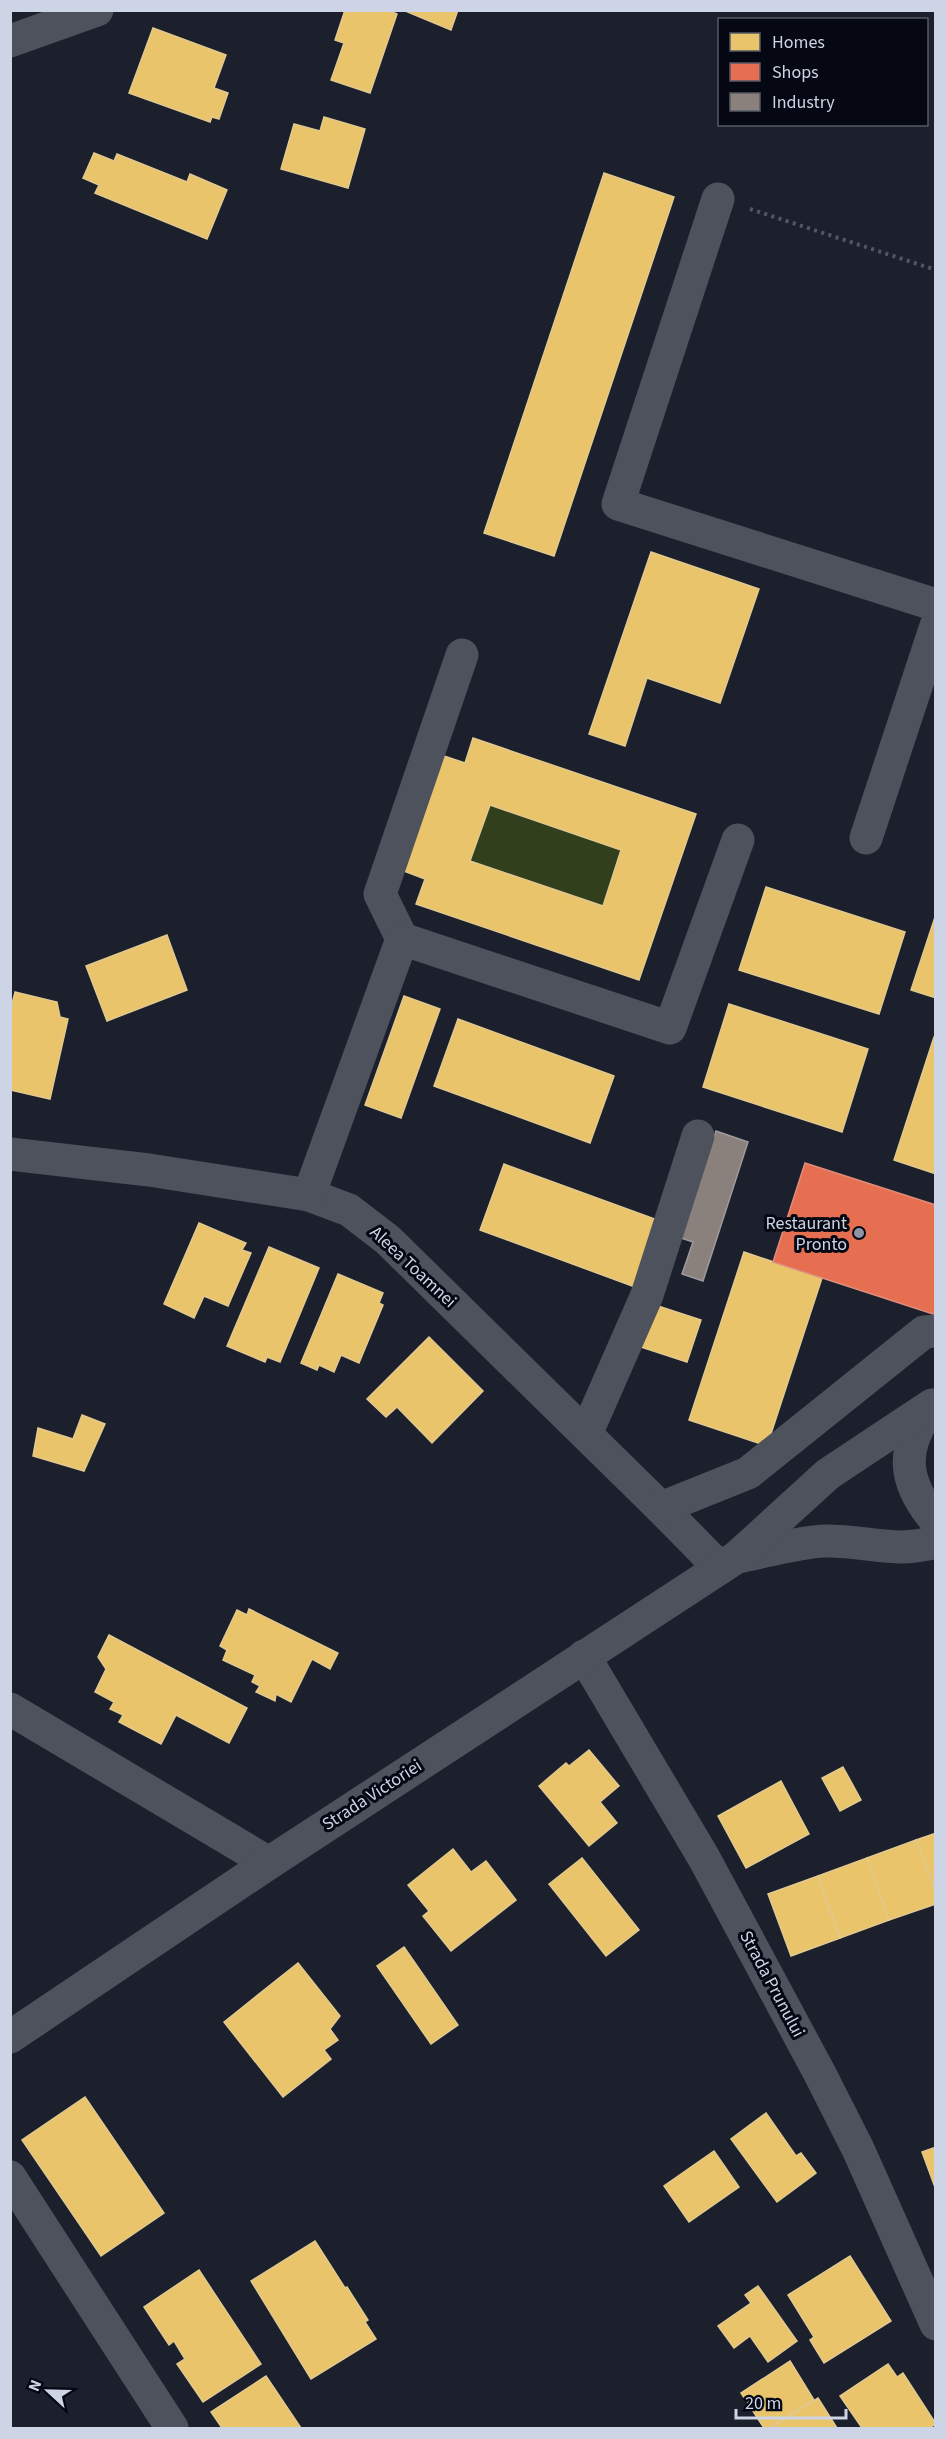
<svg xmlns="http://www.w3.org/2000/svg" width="946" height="2439" font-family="'Source Sans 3',sans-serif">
  <rect width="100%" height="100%" fill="#1c202d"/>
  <path fill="#323f1c" d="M 490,805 L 621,850 L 603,906 L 471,861 Z"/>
  <g fill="#e9c46a" stroke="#e1c98f" stroke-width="1.5" fill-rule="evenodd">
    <path d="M 345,10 L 387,10 L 397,14 L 370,93 L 331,80 L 344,43 L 335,40 Z"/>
    <path d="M 403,10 L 458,10 L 451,30 Z"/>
    <path d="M 153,28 L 226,55 L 214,88 L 228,93 L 219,119 L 212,117 L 210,122 L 129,93 Z"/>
    <path d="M 324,117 L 365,129 L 348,188 L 281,169 L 294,124 L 320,131 Z"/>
    <path d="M 94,153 L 114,161 L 117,154 L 187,182 L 190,174 L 227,190 L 207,239 L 95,193 L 99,185 L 83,178 Z"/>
    <path d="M 604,173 L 674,197 L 554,556 L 484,533 Z"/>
    <path d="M 651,552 L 759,589 L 720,703 L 647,678 L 625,746 L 589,734 Z"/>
    <path d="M 473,738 L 696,814 L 639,980 L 416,904 L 425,879 L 404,871 L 444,756 L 465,763 ZM 490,805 L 621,850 L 603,906 L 470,861 Z"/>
    <path d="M 766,887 L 905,932 L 879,1014 L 739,970 Z"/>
    <path d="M 936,914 L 936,998 L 911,990 Z"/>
    <path d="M 167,935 L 187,990 L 107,1021 L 86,966 Z"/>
    <path d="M 15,992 L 57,1002 L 60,1017 L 68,1019 L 50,1099 L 10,1090 L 10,1012 Z"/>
    <path d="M 404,996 L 440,1009 L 401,1118 L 365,1105 Z"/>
    <path d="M 729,1004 L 868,1049 L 842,1132 L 703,1087 Z"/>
    <path d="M 458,1019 L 614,1076 L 590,1143 L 434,1086 Z"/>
    <path d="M 934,1037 L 936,1037 L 936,1174 L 894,1160 Z"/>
    <path d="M 504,1164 L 660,1221 L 635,1287 L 480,1230 Z"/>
    <path d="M 199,1223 L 246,1243 L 242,1250 L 251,1253 L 228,1306 L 204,1296 L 194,1318 L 164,1304 Z"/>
    <path d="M 269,1247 L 319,1268 L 280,1362 L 267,1357 L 265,1362 L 227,1346 Z"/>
    <path d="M 744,1252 L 822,1278 L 767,1446 L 689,1420 Z"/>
    <path d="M 338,1274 L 383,1293 L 379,1303 L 383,1305 L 359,1363 L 341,1355 L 334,1372 L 319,1365 L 317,1370 L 301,1363 Z"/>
    <path d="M 655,1305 L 701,1320 L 687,1362 L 641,1347 Z"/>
    <path d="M 429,1337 L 483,1391 L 432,1443 L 397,1407 L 386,1417 L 367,1399 Z"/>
    <path d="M 82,1415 L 105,1424 L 84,1471 L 33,1456 L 38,1428 L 73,1439 Z"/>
    <path d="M 249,1609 L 338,1653 L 330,1669 L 312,1659 L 291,1702 L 276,1694 L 275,1701 L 256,1692 L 260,1686 L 252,1682 L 255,1675 L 223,1660 L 227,1650 L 220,1646 L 237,1610 L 247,1615 Z"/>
    <path d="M 109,1635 L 247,1708 L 229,1743 L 176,1715 L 161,1744 L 119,1722 L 123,1715 L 110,1709 L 114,1702 L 95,1692 L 106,1669 L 98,1657 Z"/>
    <path d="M 589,1750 L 619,1786 L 600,1802 L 617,1823 L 589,1846 L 539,1786 L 566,1763 L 569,1766 Z"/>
    <path d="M 843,1767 L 861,1800 L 840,1811 L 822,1778 Z"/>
    <path d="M 781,1781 L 809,1834 L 746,1868 L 718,1816 Z"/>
    <path d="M 936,1833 L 936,1893 L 916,1840 Z"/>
    <path d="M 916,1840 L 936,1893 L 936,1904 L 889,1920 L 867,1858 Z"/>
    <path d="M 453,1849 L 471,1872 L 486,1861 L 516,1900 L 451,1951 L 423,1916 L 429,1911 L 408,1885 Z"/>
    <path d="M 582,1858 L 639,1930 L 606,1956 L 549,1884 Z"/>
    <path d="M 867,1858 L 889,1920 L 840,1938 L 818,1876 Z"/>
    <path d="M 818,1876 L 840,1938 L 791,1956 L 768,1894 Z"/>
    <path d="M 404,1947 L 458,2025 L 431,2044 L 377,1966 Z"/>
    <path d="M 298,1963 L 340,2016 L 330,2029 L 338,2040 L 324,2050 L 331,2059 L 283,2097 L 224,2022 Z"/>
    <path d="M 85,2097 L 164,2213 L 101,2256 L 22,2140 Z"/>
    <path d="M 766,2113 L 796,2156 L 801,2153 L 816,2173 L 777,2202 L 731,2139 Z"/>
    <path d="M 936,2147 L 936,2190 L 922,2152 Z"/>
    <path d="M 714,2151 L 739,2187 L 689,2222 L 664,2186 Z"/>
    <path d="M 315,2241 L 345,2288 L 347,2287 L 368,2320 L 365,2322 L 376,2339 L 311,2379 L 251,2281 Z"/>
    <path d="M 850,2256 L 891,2321 L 824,2363 L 810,2340 L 814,2337 L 788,2295 Z"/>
    <path d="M 199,2270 L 261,2364 L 203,2402 L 177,2364 L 185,2359 L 174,2341 L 169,2345 L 144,2307 Z"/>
    <path d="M 758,2286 L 797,2341 L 768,2362 L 750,2336 L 734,2348 L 718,2326 L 751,2303 L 745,2295 Z"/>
    <path d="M 790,2361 L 814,2400 L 769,2428 L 764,2428 L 741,2393 Z"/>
    <path d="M 888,2364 L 897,2377 L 903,2373 L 936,2424 L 929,2428 L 862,2428 L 840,2396 Z"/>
    <path d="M 266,2376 L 301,2428 L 222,2428 L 211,2412 Z"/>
    <path d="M 818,2398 L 837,2428 L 770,2428 Z"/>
  </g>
  <path fill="#e76f51" stroke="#df8d7d" stroke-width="1.5" d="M 805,1163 L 936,1205 L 936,1315 L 773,1262 Z"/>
  <path fill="#8a817c" stroke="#9e9a9c" stroke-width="1.5" d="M 716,1131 L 748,1142 L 703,1281 L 682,1274 L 693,1242 L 681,1238 Z"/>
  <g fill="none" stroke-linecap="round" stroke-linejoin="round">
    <path stroke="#535761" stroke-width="4" stroke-dasharray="3 4.5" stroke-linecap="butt" d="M 750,209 L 936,270"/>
    <g stroke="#4e525c" stroke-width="33">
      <path d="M 10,41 L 97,10"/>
      <path d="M 718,199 L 618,504 L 936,605"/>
      <path d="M 866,838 L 936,626"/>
      <path d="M 402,939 L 380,894 L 462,655"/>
      <path d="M 10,1154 L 149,1170 L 309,1195 L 349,1210 L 388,1240 L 661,1508 L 720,1568"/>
      <path d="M 309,1195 L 402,939 L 670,1028 L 738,840"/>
      <path d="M 930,1408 C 900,1450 903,1482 936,1521"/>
      <path d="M 586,1434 L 647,1295 L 698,1136"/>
      <path d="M 661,1508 L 748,1473 L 924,1332 L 936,1331"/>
      <path d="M 737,1557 C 764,1552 798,1542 825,1541 C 864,1540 893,1554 936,1542"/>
      <path d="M 584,1656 L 704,1858 L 820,2074 L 858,2149 L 936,2324"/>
      <path d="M 10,1709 L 269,1863"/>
      <path d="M 10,2037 L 269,1863 L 737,1557 L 828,1474 L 932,1405"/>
      <path d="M 10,2177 L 172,2428"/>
    </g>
  </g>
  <circle fill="#8f95a5" stroke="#050812" stroke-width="2" cx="859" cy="1233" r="6"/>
  <g text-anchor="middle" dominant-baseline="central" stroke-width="6" stroke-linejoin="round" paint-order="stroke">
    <g font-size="18" fill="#cdd4e5" stroke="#050812" text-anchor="end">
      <text x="847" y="1223">Restaurant<tspan x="847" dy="21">Pronto</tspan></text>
    </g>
    <g font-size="18" fill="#cdd4e5" stroke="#050812">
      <text transform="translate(413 1267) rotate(43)">Aleea Toamnei</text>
      <text transform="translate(372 1795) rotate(-33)">Strada Victoriei</text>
      <text transform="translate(772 1984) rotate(62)">Strada Prunului</text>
    </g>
  </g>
  <rect width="946" height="2439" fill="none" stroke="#cdd4e5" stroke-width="24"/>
  <rect x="718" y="18" width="210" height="108" fill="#050812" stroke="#555a66" stroke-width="1.5"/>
  <rect x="730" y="33" width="30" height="18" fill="#e9c46a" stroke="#555a66" stroke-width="1.5"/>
  <text x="772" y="48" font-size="18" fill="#cdd4e5">Homes</text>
  <rect x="730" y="63" width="30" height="18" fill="#e76f51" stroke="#555a66" stroke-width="1.5"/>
  <text x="772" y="78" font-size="18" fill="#cdd4e5">Shops</text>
  <rect x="730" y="93" width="30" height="18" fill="#8a817c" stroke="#555a66" stroke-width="1.5"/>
  <text x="772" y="108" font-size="18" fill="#cdd4e5">Industry</text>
  <g transform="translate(48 2391) rotate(292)" stroke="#050812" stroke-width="4.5" paint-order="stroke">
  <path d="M0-4.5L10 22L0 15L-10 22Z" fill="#cdd4e5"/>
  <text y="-9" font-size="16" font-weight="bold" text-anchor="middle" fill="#cdd4e5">N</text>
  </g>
  <path d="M736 2409v9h110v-9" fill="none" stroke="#cdd4e5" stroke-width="3"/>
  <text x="745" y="2409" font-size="18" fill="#cdd4e5" stroke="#050812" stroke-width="4.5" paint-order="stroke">20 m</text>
</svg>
